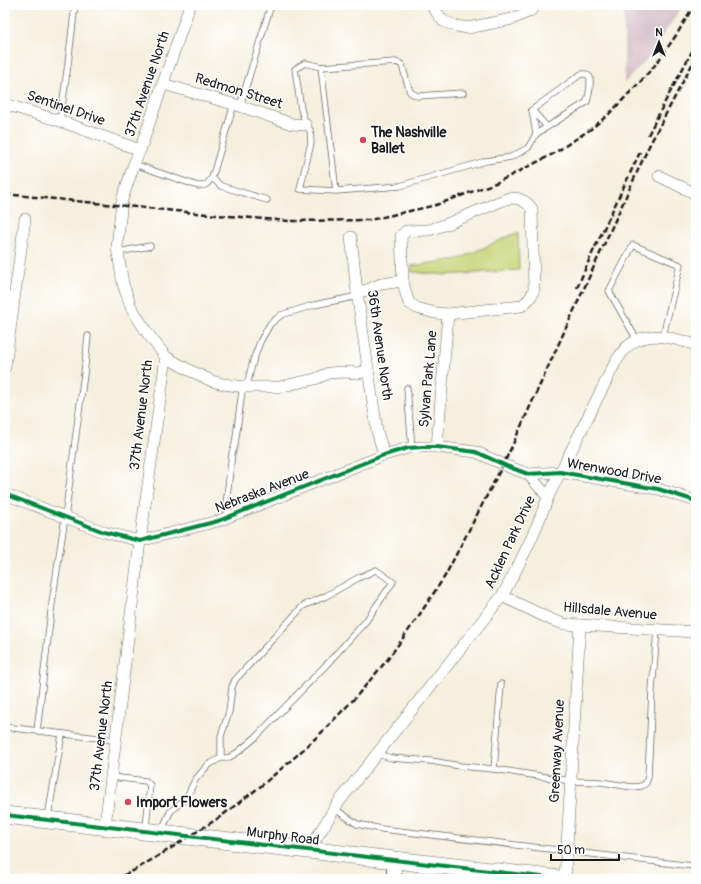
<svg xmlns="http://www.w3.org/2000/svg" width="701" height="884" font-family="Pangolin,sans-serif">
  <rect width="100%" height="100%" fill="#fff"/>
  <filter id="ink" filterUnits="userSpaceOnUse"><feTurbulence type="fractalNoise" baseFrequency=".025" numOctaves="2"/><feDisplacementMap in="SourceGraphic" scale="8" xChannelSelector="R" yChannelSelector="G"/><feConvolveMatrix kernelMatrix="1 2 1 2 8 2 1 2 1" color-interpolation-filters="sRGB"/></filter>
  <filter id="wash" filterUnits="userSpaceOnUse"><feTurbulence type="fractalNoise" baseFrequency=".012" numOctaves="4" result="noise"/><feDisplacementMap in="SourceGraphic" scale="16" xChannelSelector="R" yChannelSelector="G"/><feGaussianBlur stdDeviation="0.9" result="paint"/><feColorMatrix in="noise" values="0 0 0 0 0 0 0 0 0 0 0 0 0 0 0 0 0 1.4 0 .05"/><feComposite in="paint" operator="in"/></filter>
  <g filter="url(#wash)">
    <rect width="100%" height="100%" fill="#f5efdd"/>
    <path fill="#d2bdc6" d="M 624,5 L 683,5 L 647,59 L 624,83 Z"/>
    <path fill="#c6d476" stroke="#717849" d="M 518,232 L 519,270 L 447,275 L 412,272 L 411,266 L 459,259 Z"/>
  </g>
  <g filter="url(#ink)">
    <g fill="none" stroke-linecap="round" stroke-linejoin="round">
      <g stroke="#686660" stroke-width="7">
        <g id="service">
          <path d="M 321,67 L 396,62 L 399,63 L 402,65 L 410,92 L 417,96 L 463,93"/>
          <path d="M 234,104 L 212,178 L 221,186 L 267,200"/>
          <path d="M 240,106 L 271,5"/>
          <path d="M 532,110 L 536,134"/>
          <path d="M 532,110 L 547,127"/>
          <path d="M 60,121 L 68,64 L 75,5"/>
          <path d="M 134,164 L 198,186 C 206,186 207,184 212,178"/>
          <path d="M 336,191 L 321,67 L 305,63 L 295,69 L 301,109 L 306,125 L 310,130 L 311,143 L 300,189 L 336,191 L 400,186 L 486,161 L 511,157 L 528,148 L 536,134 L 587,102 L 590,88 L 590,77 L 586,74 L 581,74 L 532,110"/>
          <path d="M 118,252 L 150,246"/>
          <path d="M 637,340 L 609,291 L 633,245 L 680,265 L 663,336"/>
          <path d="M 407,388 L 412,448"/>
          <path d="M 229,516 L 226,505 L 232,453 L 235,445 L 242,391 L 248,381 L 253,361 L 260,342 L 270,324 L 281,315 L 314,305 L 358,296"/>
          <path d="M 5,727 L 115,740"/>
          <path d="M 37,731 L 52,603 L 65,517 L 84,374 L 88,336"/>
          <path d="M 377,754 L 391,758 L 431,761 L 460,766 L 494,769 L 571,781 L 601,782 L 632,787 L 642,786 L 646,783 L 648,777 L 652,691 L 657,630"/>
          <path d="M 494,769 L 501,684"/>
          <path d="M 111,777 L 146,781 L 150,785 L 146,828"/>
          <path d="M 335,809 L 357,824 L 382,829 L 684,865 L 696,866"/>
          <path d="M 48,817 L 62,734"/>
          <path d="M 162,830 L 170,812 L 187,797 L 195,780 L 208,765 L 221,758 L 228,758 L 238,752 L 256,737 L 327,664 L 366,621 L 393,582 L 376,570 L 358,578 L 326,596 L 303,606 L 235,680 L 232,687 L 229,712 L 221,736 L 221,758"/>
        </g>
      </g>
      <g stroke="#686660" stroke-width="12">
        <g id="minor">
          <path d="M 190,5 L 140,150 L 134,164 L 122,200 L 117,247 L 123,284 L 131,307 L 148,334 L 166,357 L 189,370 L 212,381 L 223,384 L 245,387 L 279,387 L 315,379 L 329,373 L 344,372 L 358,373 L 368,371"/>
          <path d="M 431,5 L 443,21 L 456,26 L 468,28 L 512,19 L 530,11 L 536,5"/>
          <path d="M 163,84 L 240,106 L 292,124 L 306,125"/>
          <path d="M 5,104 L 60,121 L 140,150"/>
          <path d="M 659,176 L 696,194"/>
          <path d="M 511,198 C 520,198 527,201 532,209 L 534,289 C 532,297 528,301 521,306 L 448,314 L 435,313 L 417,308 L 409,303 L 406,294 L 403,281 L 401,236 L 406,231 L 429,230 L 447,224 L 506,199 Z"/>
          <path d="M 351,237 L 357,292 L 377,431 L 384,455"/>
          <path d="M 357,292 L 367,290 L 381,284 L 403,281"/>
          <path d="M 5,367 L 25,219"/>
          <path d="M 437,447 L 448,314"/>
          <path d="M 528,474 L 548,497"/>
          <path d="M 5,494 L 104,532 L 140,541 L 218,521 L 384,455 L 408,448 L 423,447 L 437,447 L 476,452 L 509,467 L 528,474 L 560,472 L 658,489 L 696,501"/>
          <path d="M 502,596 L 552,620 L 564,624 L 696,632"/>
          <path d="M 105,826 L 140,541 L 166,357"/>
          <path d="M 309,850 L 338,803 L 502,596 C 520,564 536,531 548,497 L 615,363 C 619,357 623,350 628,346 C 648,329 674,338 696,345"/>
          <path d="M 565,879 L 580,625"/>
        </g>
      </g>
      <g stroke="#686660" stroke-width="16">
        <path id="tertiary" d="M 394,860 L 394,879"/>
      </g>
      <g stroke="#686660" stroke-width="18">
        <path id="primary" d="M 5,815 L 559,879"/>
      </g>
      <use href="#service" stroke="#fff" stroke-width="5.5"/>
      <use href="#minor" stroke="#fff" stroke-width="11"/>
      <use href="#tertiary" stroke="#fff" stroke-width="14"/>
      <use href="#primary" stroke="#fff" stroke-width="17"/>
      <g stroke="#1c1c1c" stroke-width="2.5" stroke-dasharray="6 3" stroke-linecap="butt">
        <path d="M 648,135 L 667,98 L 696,44"/>
        <path d="M 5,194 L 216,215 L 290,221 L 370,220 L 436,205 L 498,182 L 553,154 L 591,129 L 609,114 L 641,81 L 656,64 L 677,34 L 694,5"/>
        <path d="M 577,288 L 590,258 L 641,150"/>
        <path d="M 115,879 L 133,871 L 168,850 L 220,817 L 261,786 L 295,757 L 319,735 L 355,698 L 388,659 L 418,617 L 445,576 L 507,457 L 649,146 L 696,57"/>
      </g>
      <g stroke="#fff" stroke-width="6">
        <g id="cycleway">
          <path d="M 5,494 L 104,532 L 140,541 L 218,521 L 384,455 L 408,448 L 423,447 L 437,447 L 476,452 L 509,467 L 528,474 L 560,472 L 658,489 L 696,501"/>
          <path d="M 5,815 L 559,879"/>
        </g>
      </g>
      <use href="#cycleway" stroke="#00873e" stroke-width="4"/>
    </g>
  </g>
  <g fill="#d1495b" stroke="#fff" stroke-width="1.5">
    <circle cx="363" cy="140" r="4"/>
    <circle cx="128" cy="802" r="4"/>
  </g>
  <g text-anchor="middle" dominant-baseline="central" stroke-width="3" stroke-linejoin="round" paint-order="stroke">
    <g font-size="14" fill="#1c1c1c" stroke="#fff">
      <text transform="translate(147 84) rotate(-71)">37th Avenue North</text>
      <text transform="translate(239 91) rotate(17)">Redmon Street</text>
      <text transform="translate(66 108) rotate(19)">Sentinel Drive</text>
      <text transform="translate(380 345) rotate(82)">36th Avenue North</text>
      <text transform="translate(428 379) rotate(-85)">Sylvan Park Lane</text>
      <text transform="translate(141 415) rotate(-83)">37th Avenue North</text>
      <text transform="translate(614 471) rotate(10)">Wrenwood Drive</text>
      <text transform="translate(262 491) rotate(-21)">Nebraska Avenue</text>
      <text transform="translate(510 542) rotate(-65)">Acklen Park Drive</text>
      <text transform="translate(610 611) rotate(5)">Hillsdale Avenue</text>
      <text transform="translate(101 736) rotate(-83)">37th Avenue North</text>
      <text transform="translate(557 751) rotate(-87)">Greenway Avenue</text>
      <text transform="translate(283 836) rotate(7)">Murphy Road</text>
    </g>
    <g font-size="14" font-weight="bold" fill="#1c1c1c" stroke="#fff" text-anchor="start">
      <text x="371" y="132">The Nashville<tspan x="371" dy="16">Ballet</tspan></text>
      <text x="136" y="802">Import Flowers</text>
    </g>
  </g>
  <rect width="701" height="884" fill="none" stroke="#fff" stroke-width="20"/>
  <g transform="translate(659 42)" stroke="#ffffff" stroke-width="3" paint-order="stroke">
  <path d="M0-3L7 15L0 10L-7 15Z" fill="#1c1c1c"/>
  <text y="-6" font-size="11" font-weight="bold" text-anchor="middle" fill="#1c1c1c">N</text>
  </g>
  <path d="M551 854v6h68v-6" fill="none" stroke="#1c1c1c" stroke-width="2"/>
  <text x="557" y="854" font-size="12" fill="#1c1c1c" stroke="#ffffff" stroke-width="3" paint-order="stroke">50 m</text>
</svg>
